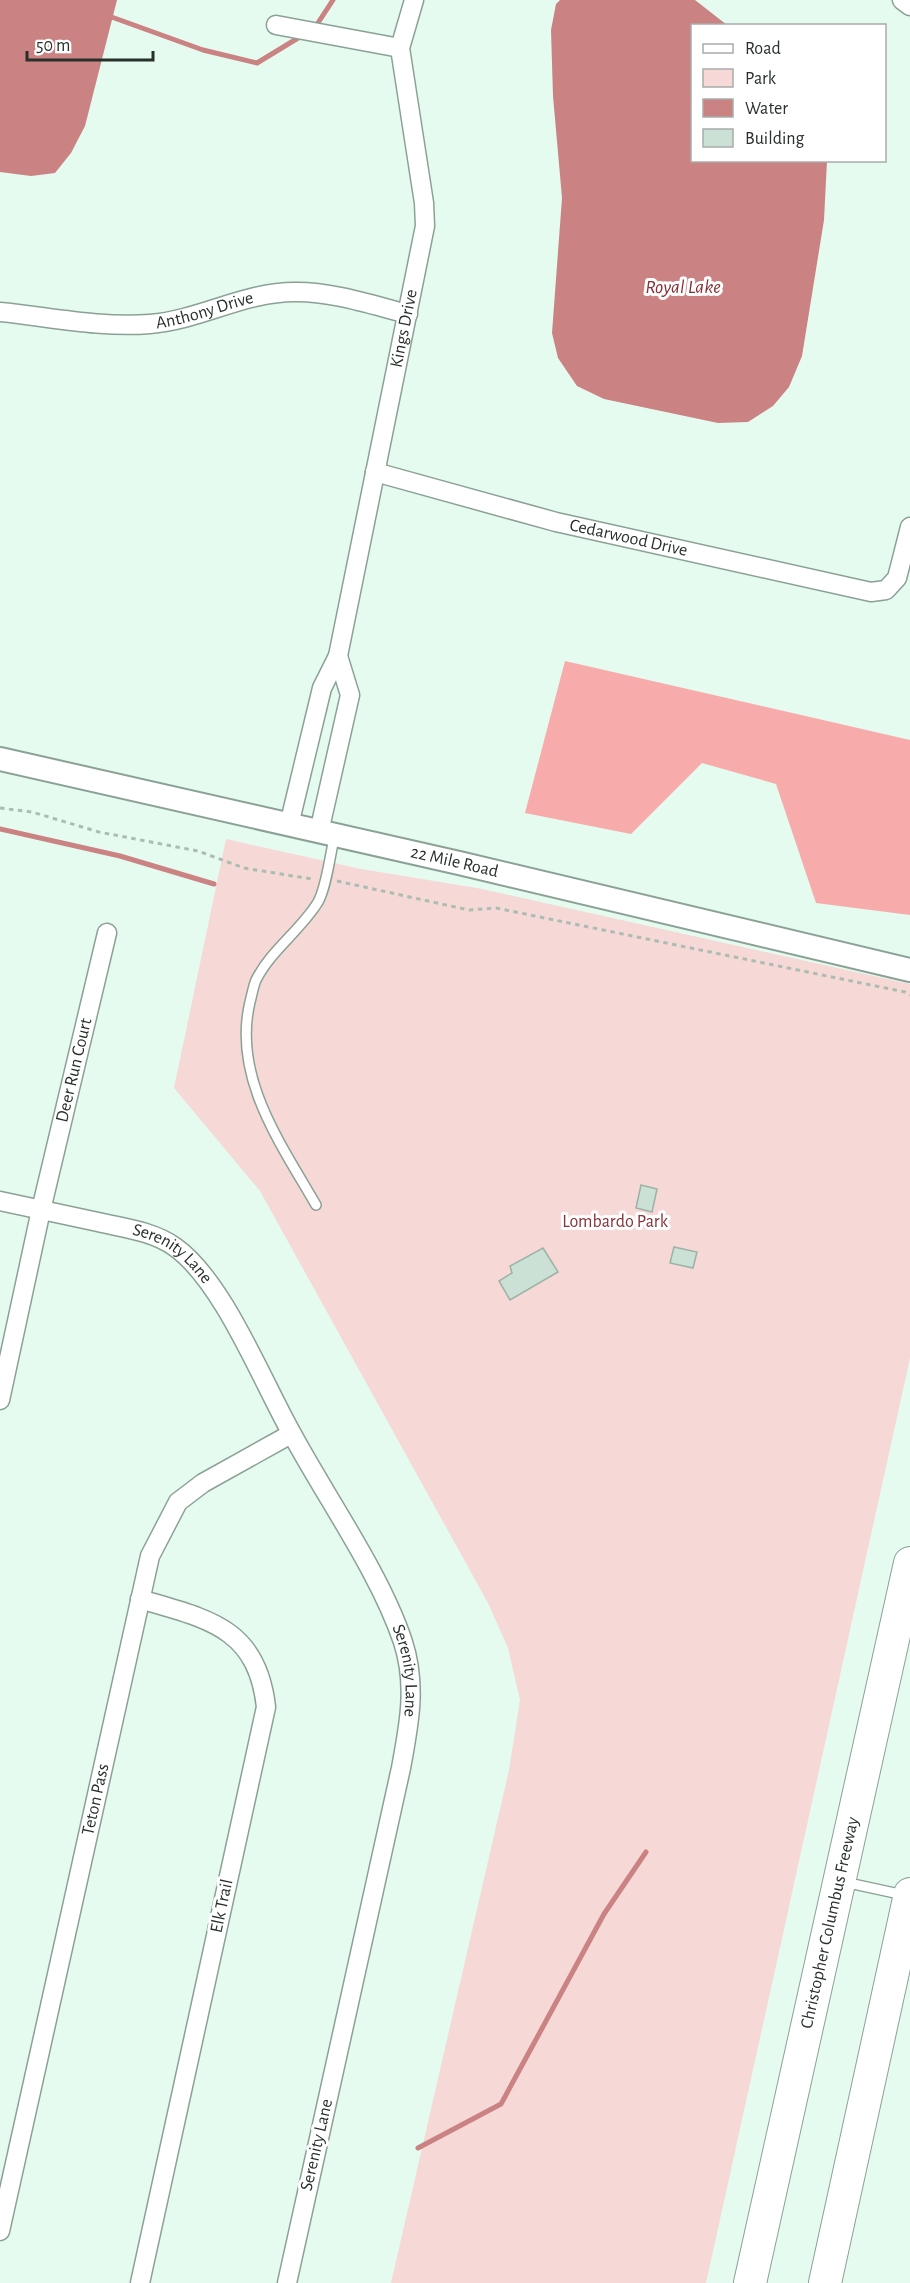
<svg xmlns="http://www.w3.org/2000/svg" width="910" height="2283" font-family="'Alegreya Sans',sans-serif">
  <rect width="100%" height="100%" fill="#e5fbef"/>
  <path fill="#f6d8d7" d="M 226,839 L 361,869 L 477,888 L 910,984 L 910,1358 L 706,2283 L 391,2283 L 509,1770 L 520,1700 L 508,1648 L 488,1603 L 260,1191 L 174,1088 Z"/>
  <path fill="#f7acab" d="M 565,661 L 910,740 L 910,915 L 816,903 L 776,784 L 702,763 L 631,834 L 525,813 Z"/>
  <g fill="#ca8282">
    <path d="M 0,0 L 117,0 L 85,126 L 71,153 L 55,173 L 31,176 L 0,172 Z"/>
    <path d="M 560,0 L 695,0 L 727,25 L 692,26 L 692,160 L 827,161 L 824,220 L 802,356 L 789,387 L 773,406 L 748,422 L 718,423 L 604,399 L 577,386 L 558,358 L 552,333 L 562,198 L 553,96 L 551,30 L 556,4 Z"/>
  </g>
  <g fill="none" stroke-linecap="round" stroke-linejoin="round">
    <g stroke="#ca8282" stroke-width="5">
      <path d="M 106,15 L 203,50 L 257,63 L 303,35"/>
      <path d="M 314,29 L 333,0"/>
      <path d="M 0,829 L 120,856 L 214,884"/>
      <path d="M 418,2148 L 501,2104 L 604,1914 L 646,1852"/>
    </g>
  </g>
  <g fill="#cbe1d5" stroke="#9db2a7" stroke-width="1.5">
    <path d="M 641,1185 L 657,1189 L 652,1212 L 636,1208 Z"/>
    <path d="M 674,1247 L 697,1252 L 693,1268 L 670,1263 Z"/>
    <path d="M 543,1248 L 558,1272 L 510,1300 L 499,1281 L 512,1273 L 510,1266 Z"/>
  </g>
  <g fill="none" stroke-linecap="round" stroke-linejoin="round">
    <g stroke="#8ca196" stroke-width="12">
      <g id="service">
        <path d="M 316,1205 C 281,1144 232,1077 250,1002 C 252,995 253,987 256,980 C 271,950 301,930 318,902 C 327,886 330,853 335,835"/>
        <path d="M 844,1882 L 904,1895"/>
      </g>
    </g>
    <g stroke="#8ca196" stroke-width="21">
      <g id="minor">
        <path d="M 902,0 L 910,6"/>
        <path d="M 276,25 L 400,48"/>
        <path id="s1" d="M 0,312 C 50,317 100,328 150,324 C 200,320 246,291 297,292 C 334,292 372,305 408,314"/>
        <path id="s2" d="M 375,472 L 556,522 L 871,592 L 886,590 L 897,578 L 910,527"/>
        <path id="s3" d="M 338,656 L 425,226 L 424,203 L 400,48 L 414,0"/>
        <path d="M 289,825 L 322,688 L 338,656 L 350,695 L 319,832"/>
        <path id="s4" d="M 0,1201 C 33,1208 65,1215 98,1222 C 123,1228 153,1231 175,1247 C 223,1281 262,1381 292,1434 C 327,1499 380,1573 403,1642 C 417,1685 409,1725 401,1768 L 287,2283"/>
        <path id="s5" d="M 0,1400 L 41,1210 L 107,933"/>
        <path d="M 140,1599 C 206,1619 257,1626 266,1707 L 140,2283"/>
        <path id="s6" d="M 0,2231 L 150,1556 L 178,1502 L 203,1483 L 291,1434"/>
      </g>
    </g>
    <g stroke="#8ca196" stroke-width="26">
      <g id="tertiary">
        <path id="s7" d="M 0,759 L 459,863 L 910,970"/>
      </g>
    </g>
    <g stroke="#8ca196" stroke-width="34">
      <g id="motorway">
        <path id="s8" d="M 750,2283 L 910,1563"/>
        <path d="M 825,2283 L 910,1894"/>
      </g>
    </g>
    <g stroke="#abbdb3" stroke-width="3" stroke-dasharray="4.5 4.5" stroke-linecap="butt">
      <path d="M 0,808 L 32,812 L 99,832 L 198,851 L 244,868 L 312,879"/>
      <path d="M 337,881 L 469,910 L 496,908 L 905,992 L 910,995"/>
    </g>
    <use href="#service" stroke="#fff" stroke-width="9"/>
    <use href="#minor" stroke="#fff" stroke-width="18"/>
    <use href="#tertiary" stroke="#fff" stroke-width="22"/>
    <use href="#motorway" stroke="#fff" stroke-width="32"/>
  </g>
  <g text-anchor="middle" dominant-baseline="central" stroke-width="6" stroke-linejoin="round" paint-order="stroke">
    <g font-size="18" fill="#27302b" stroke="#fff">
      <text stroke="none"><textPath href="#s1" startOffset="207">Anthony Drive</textPath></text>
      <text stroke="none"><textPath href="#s3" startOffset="334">Kings Drive</textPath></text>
      <text stroke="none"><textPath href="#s2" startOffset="262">Cedarwood Drive</textPath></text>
      <text stroke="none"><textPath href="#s7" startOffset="466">22 Mile Road</textPath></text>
      <text stroke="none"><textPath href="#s5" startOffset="338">Deer Run Court</textPath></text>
      <text stroke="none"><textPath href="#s4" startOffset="183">Serenity Lane</textPath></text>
      <text stroke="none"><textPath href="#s4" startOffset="669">Serenity Lane</textPath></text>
      <text stroke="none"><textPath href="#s6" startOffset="442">Teton Pass</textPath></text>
      <text transform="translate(222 1906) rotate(-78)">Elk Trail</text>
      <text stroke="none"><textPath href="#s8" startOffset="369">Christopher Columbus Freeway</textPath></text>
      <text transform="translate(317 2145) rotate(-77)">Serenity Lane</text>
    </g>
    <g font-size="18" fill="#883136" stroke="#fff">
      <text x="615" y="1222">Lombardo Park</text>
    </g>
    <g font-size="20" font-style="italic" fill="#862f35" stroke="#fff">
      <text x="683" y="287">Royal Lake</text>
    </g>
  </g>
  <rect x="691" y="24" width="195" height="138" fill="#ffffff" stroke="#a9acaa" stroke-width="1.5"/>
  <rect x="703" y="44" width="30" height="9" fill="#ffffff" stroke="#a9acaa" stroke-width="1.5"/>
  <text x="745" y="54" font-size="18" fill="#27302b">Road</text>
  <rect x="703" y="69" width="30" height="18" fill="#f6d8d7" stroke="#a9acaa" stroke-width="1.5"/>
  <text x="745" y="84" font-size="18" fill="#27302b">Park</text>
  <rect x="703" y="99" width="30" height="18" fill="#ca8282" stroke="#a9acaa" stroke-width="1.5"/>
  <text x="745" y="114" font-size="18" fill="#27302b">Water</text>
  <rect x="703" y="129" width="30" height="18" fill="#cbe1d5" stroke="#a9acaa" stroke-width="1.5"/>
  <text x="745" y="144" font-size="18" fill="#27302b">Building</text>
  <path d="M27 51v9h126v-9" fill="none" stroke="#27302b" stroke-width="3"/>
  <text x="36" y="51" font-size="18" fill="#27302b" stroke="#ffffff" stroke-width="4.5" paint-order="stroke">50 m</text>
</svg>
